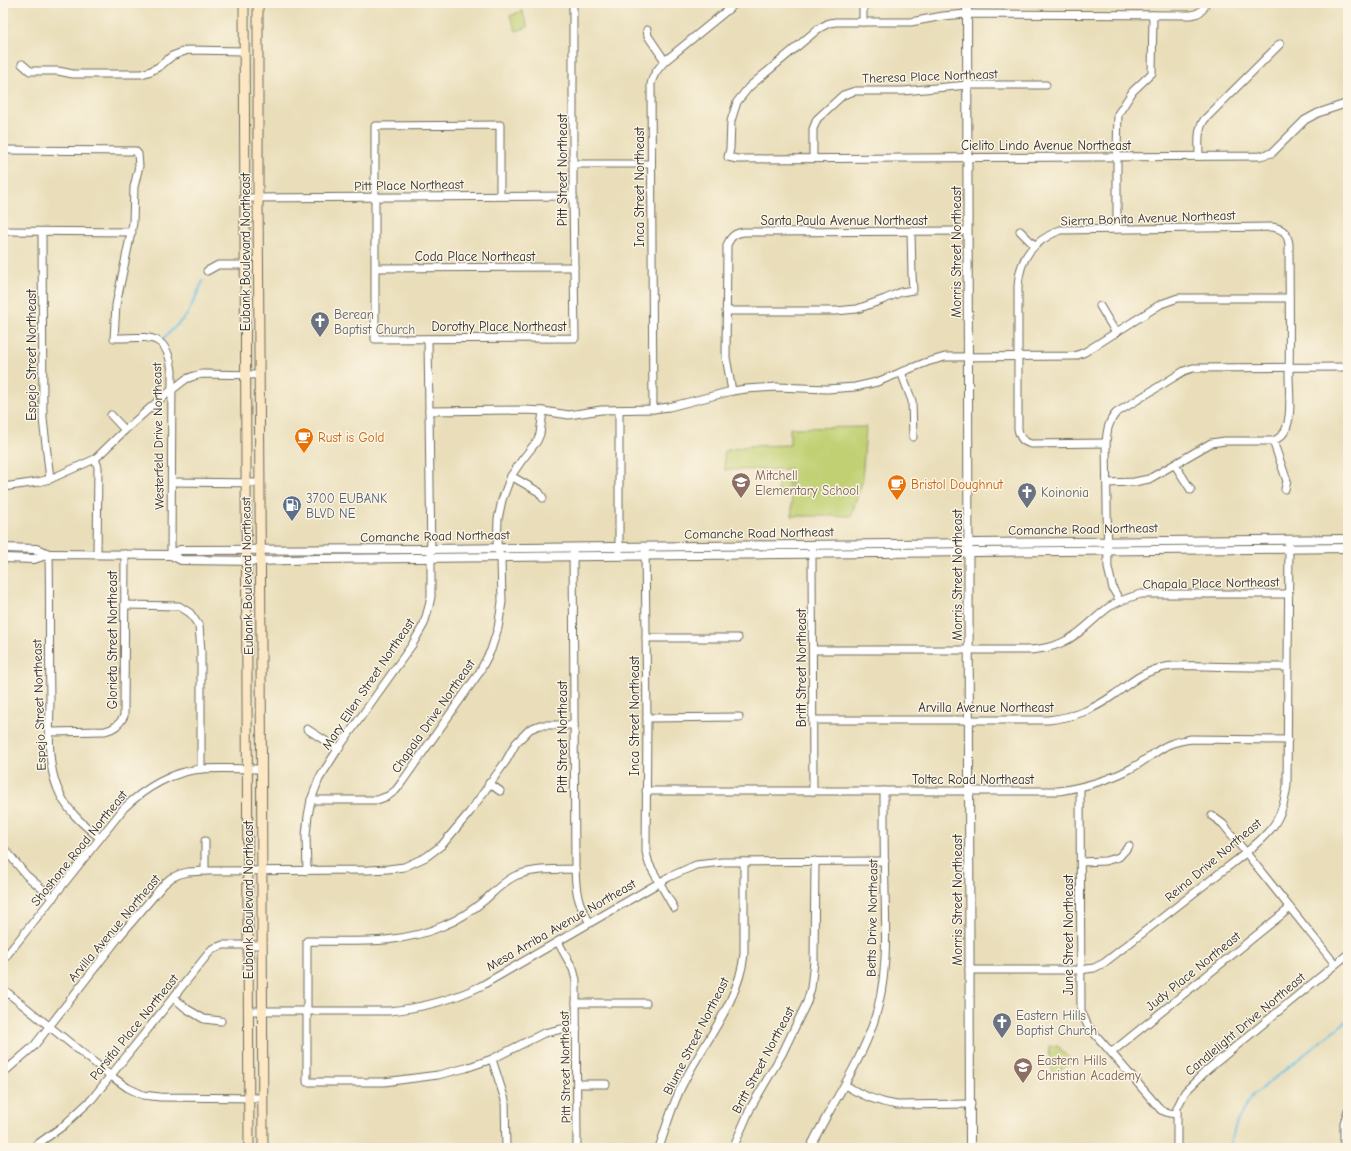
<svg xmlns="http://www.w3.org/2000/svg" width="1351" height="1151" font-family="'Comic Neue',sans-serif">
  <rect width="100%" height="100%" fill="#fcf5e5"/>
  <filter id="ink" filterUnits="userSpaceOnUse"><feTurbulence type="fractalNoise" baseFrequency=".025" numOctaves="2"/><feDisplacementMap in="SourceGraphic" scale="8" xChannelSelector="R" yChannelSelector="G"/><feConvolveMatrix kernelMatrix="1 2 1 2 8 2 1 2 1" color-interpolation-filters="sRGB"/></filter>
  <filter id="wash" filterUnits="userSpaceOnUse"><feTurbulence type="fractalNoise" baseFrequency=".012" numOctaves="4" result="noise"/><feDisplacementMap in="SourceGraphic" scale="16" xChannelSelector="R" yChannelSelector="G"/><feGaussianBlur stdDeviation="0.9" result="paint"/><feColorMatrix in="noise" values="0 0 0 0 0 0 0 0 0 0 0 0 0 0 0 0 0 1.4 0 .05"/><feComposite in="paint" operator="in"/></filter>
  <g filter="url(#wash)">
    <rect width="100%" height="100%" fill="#e9deb9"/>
    <g fill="#c0d072" stroke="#767e4e">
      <path d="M 522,11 L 528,27 L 516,31 L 510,16 Z"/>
      <path d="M 866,427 L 862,482 L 851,516 L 792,516 L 791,469 L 725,470 L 724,451 L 748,446 L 790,445 L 790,428 Z"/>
      <rect x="778" y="478" width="11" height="16"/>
      <path d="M 1049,1046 L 1058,1046 L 1072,1062 L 1054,1074 L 1050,1064 Z"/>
    </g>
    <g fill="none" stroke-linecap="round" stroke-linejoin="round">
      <g stroke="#6abee6" stroke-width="2">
        <path d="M 163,339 L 187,315 L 203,281"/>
        <path d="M 1229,1148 L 1237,1121 L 1253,1095 L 1348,1020"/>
      </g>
    </g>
  </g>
  <g filter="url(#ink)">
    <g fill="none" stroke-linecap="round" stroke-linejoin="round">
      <g stroke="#6e6a5d" stroke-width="9">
        <g id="minor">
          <path d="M 1205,3 C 1204,11 1198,14 1191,15 L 966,14 L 943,16 L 911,22 L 836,22 L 829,23 L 818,29 L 749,87 L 737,102 L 731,121 L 730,149 L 728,157 L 737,159 L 1260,156 L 1272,153 L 1305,120 L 1318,113 L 1348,103"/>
          <path d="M 863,22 L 863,3"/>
          <path d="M 647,30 L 648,36 L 665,61"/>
          <path d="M 22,64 L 30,71 L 58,71 L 73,74 L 142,74 L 151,71 L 160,66 L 172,56 L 188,50 L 244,51"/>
          <path d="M 3,150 L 135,151 L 138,154 L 139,166 L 134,187 L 133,223 L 116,305 L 114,338 C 147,338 167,330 172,371 L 171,555"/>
          <path d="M 1199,156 C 1199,143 1197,131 1204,120 L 1280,44"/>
          <path d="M 813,158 L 813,129 L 817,119 L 843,95 L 855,91 L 903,91 L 968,85 L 1046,85"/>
          <path d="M 574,164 L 651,164"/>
          <path d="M 500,196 L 500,125 L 375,126 L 375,339 L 575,338 L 573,196 L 573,3"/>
          <path d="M 245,198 L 573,196"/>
          <path d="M 1117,228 L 1117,149 L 1118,114 L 1133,91 L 1152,73 L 1153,15"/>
          <path d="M 3,231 L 132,232"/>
          <path d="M 1020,231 L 1034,245"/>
          <path d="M 42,232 L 43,419 L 50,479"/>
          <path d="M 376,268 L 574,267"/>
          <path d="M 207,271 L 218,265 L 245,265"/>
          <path d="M 1100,306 L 1116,333"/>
          <path d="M 726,311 L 836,311 L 857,309 L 885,299 L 901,292 L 913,290 L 912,275 L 911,231"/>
          <path d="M 901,372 L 912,401 L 913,437"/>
          <path d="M 732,391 L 726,357 L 727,245 C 731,236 735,233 744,232 L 967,231"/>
          <path d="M 653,409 L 651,84 C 653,74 658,69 665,61 L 736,3"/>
          <path d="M 619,410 L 619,552"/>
          <path d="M 429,411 L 526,410 L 543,411 L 569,415 L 601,410 L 653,409 L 669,407 L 732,391 L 746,389 L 777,387 L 827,389 L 855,387 L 877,382 L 927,362 L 945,357 L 1075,356 L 1085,352 L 1161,304 L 1178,298 L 1289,298"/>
          <path d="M 111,415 L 125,430"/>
          <path d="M 1273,441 L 1287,481 L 1285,489"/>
          <path d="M 1106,443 L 1031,444 C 1022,441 1020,438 1018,429 L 1018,286 C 1020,256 1033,242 1060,230 L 1272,227 C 1283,229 1287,232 1289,244 C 1289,287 1290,331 1289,375 C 1289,391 1292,411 1287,426 C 1285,434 1280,438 1273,441 L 1225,441 L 1211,443 L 1149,479 L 1134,482 L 1107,483"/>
          <path d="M 95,459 L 98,467 L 97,554"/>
          <path d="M 1175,465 L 1191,490"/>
          <path d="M 511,476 L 539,492 L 543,498"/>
          <path d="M 172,482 L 260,483"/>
          <path d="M 3,487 L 38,482 L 50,479 L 95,459 L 125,430 L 159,400 L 186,379 L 194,376 L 202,374 L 259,375"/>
          <path d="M 813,545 L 812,554 L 813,791"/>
          <path d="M 645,547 L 647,718 L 646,852 L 649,864 L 674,908"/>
          <path d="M 573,548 L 575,869 C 576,893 577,902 590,923"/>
          <path d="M 49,554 C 50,601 49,649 50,697 C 50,726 46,759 57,787 C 65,809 82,824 100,838"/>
          <path d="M 1120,601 L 1113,589 L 1108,568 L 1106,443 C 1107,431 1108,422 1116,413 L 1184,371 L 1193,368 L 1348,367"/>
          <path d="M 125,605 L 179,606 L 190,613 L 199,626 L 201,651 L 201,769"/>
          <path d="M 646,638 L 738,638"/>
          <path d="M 813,650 L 1031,650 C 1041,649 1052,647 1061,643 C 1080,635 1093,619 1109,607 C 1119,601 1130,597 1141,594 L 1289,594"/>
          <path d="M 647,718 L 739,717"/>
          <path d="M 814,720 L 1048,720 C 1075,717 1093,710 1115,694 C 1128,685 1138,675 1154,670 C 1170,664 1188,666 1205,666 C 1233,667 1260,667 1288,667"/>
          <path d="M 307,729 L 338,749"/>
          <path d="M 50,732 L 105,731 C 115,729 120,724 124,716 L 125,554"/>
          <path d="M 489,783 L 500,791"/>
          <path d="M 1080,788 L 1081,1011 L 1088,1026 L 1161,1110 L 1169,1113 L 1177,1114"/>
          <path d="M 646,791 L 1059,791 C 1084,787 1107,781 1130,769 C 1142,763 1152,754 1164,747 C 1172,742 1181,741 1191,739 L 1288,740"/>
          <path d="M 311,800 L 377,800 L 388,796 L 396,790 L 402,782 L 479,673 L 491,650 L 498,628 L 502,602 L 501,558 L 497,548 L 498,519 L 502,500 L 511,476 L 522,460 L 537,441 L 540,434 L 543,411"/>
          <path d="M 1212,816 L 1223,824 L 1335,964"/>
          <path d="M 3,847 L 26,875 L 53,898"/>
          <path d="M 1081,862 L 1105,861 L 1119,857 L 1129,846"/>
          <path d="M 575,869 C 555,870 533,868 515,876 C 503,882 495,891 486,899 C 474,909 460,919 445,925 C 402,945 354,941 307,941 L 307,1082 L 384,1082 L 438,1075 L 466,1068 L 492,1059 L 544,1033 L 562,1029 L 577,1029"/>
          <path d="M 205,871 L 205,841"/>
          <path d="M 307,871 L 306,835 L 308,816 L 311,800 L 319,779 L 338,749 L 412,645 L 424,624 L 429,606 L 431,597 L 431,558 L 428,339"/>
          <path d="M 558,942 L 573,969 L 576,980 L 577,1148"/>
          <path d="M 3,960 L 124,808 C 145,788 173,771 202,769 C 222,768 241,769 261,769"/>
          <path d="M 969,970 L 1080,970 L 1094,968 L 1104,963 C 1140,935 1176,907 1212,879 C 1231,864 1252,850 1268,832 C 1280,820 1285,802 1287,785 L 1289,543"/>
          <path d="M 3,989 L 111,1076 L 128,1088 L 143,1095 L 160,1097 L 262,1098"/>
          <path d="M 174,998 L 187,1009 L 204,1019 L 221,1021"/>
          <path d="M 576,1003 L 646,1003"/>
          <path d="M 248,1011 L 389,1011 C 421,1008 452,1000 481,986 L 669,877 L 696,865 L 722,862 L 885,861"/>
          <path d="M 1112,1052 L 1290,908"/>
          <path d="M 492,1059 L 505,1100 L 506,1148"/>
          <path d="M 3,1073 L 34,1046 L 119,937 L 164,884 L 171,878 L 180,874 L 188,872 L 205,871 L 369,870 L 388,869 L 404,867 L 426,857 L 442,845 L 469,813 L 506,761 L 516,743 L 530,729 L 540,725 L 574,725"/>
          <path d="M 577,1084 L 606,1084"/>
          <path d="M 845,1085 C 862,1096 878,1102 897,1105 L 971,1104"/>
          <path d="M 32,1148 L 63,1126 L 92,1099 L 212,949 L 223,945 L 261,945"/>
          <path d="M 659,1148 C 667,1125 673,1101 685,1080 C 705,1041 740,999 744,954 L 744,862"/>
          <path d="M 733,1148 L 751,1107 L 782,1054 L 807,1002 L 811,988 L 814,961 L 815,861"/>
          <path d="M 810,1148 C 830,1106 858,1068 873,1024 C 888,981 886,936 885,891 C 884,858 884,824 884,791"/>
          <path d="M 1177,1148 L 1177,1108 L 1185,1092 L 1207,1070 L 1348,954"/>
          <path d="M 1344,1148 L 1344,1123 L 1348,1110"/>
        </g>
      </g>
      <g stroke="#6e6a5d" stroke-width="10">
        <g id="tertiary">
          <path d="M 967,3 L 970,1148"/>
          <path d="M 3,548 L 36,549 L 49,554"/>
          <path d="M 171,555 L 180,550 L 431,549 L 1348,539"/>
          <path d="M 3,558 L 34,559 L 49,554 L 171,555 L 181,560 L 260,561 L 317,559 L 1348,548"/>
        </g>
      </g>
      <g stroke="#6e6a5d" stroke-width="11">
        <g id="secondary">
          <path d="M 244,3 L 249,1148"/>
          <path d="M 258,3 L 258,198 L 261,648 L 263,1148"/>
        </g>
      </g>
      <use href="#minor" stroke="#fff" stroke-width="7"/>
      <use href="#tertiary" stroke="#fff" stroke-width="8"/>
      <use href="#secondary" stroke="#fbe7c3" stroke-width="9"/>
    </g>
  </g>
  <defs>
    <g id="church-pin" transform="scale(1)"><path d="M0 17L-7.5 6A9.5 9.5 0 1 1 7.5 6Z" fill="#6b7280" stroke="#fcf5e5"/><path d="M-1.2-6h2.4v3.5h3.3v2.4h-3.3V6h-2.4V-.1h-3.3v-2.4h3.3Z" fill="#fff"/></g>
    <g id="cafe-pin" transform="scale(1)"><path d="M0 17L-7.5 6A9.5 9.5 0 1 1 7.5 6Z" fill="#e8710a" stroke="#fcf5e5"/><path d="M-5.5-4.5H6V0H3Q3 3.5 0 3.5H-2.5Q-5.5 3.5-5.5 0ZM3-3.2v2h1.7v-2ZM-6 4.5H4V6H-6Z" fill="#fff"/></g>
    <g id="school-pin" transform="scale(1)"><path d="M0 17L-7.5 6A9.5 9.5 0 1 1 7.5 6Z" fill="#8d6e63" stroke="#fcf5e5"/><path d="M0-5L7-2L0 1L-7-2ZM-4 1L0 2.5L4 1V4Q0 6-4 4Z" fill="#fff"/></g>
    <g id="fuel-pin" transform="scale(1)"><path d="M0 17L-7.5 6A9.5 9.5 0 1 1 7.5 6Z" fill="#5c6f8a" stroke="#fcf5e5"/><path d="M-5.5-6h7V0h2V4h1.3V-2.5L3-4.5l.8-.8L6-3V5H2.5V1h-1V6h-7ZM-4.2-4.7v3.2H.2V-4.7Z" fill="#fff"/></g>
  </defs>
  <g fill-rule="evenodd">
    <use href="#church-pin" x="320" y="321"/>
    <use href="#cafe-pin" x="304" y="437"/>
    <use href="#school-pin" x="741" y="482"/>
    <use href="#cafe-pin" x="897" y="484"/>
    <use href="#church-pin" x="1027" y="492"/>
    <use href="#fuel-pin" x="292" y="505"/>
    <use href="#church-pin" x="1002" y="1022"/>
    <use href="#school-pin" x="1023" y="1067"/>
  </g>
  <g text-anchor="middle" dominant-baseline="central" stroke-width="3" stroke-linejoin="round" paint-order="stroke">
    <g font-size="13" fill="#2b2b2b" stroke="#fcf5e5">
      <text transform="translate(930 76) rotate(-2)">Theresa Place Northeast</text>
      <text x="1046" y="145">Cielito Lindo Avenue Northeast</text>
      <text transform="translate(562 170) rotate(-90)">Pitt Street Northeast</text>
      <text transform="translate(409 185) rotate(-1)">Pitt Place Northeast</text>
      <text transform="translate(639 187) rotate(-90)">Inca Street Northeast</text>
      <text transform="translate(1148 218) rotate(-2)">Sierra Bonita Avenue Northeast</text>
      <text x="844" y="220">Santa Paula Avenue Northeast</text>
      <text transform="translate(245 252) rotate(-90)">Eubank Boulevard Northeast</text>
      <text transform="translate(956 252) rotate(-90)">Morris Street Northeast</text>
      <text x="475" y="256">Coda Place Northeast</text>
      <text x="499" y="326">Dorothy Place Northeast</text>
      <text transform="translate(31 355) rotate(-90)">Espejo Street Northeast</text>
      <text transform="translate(158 436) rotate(-91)">Westerfeld Drive Northeast</text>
      <text transform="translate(1083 529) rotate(-1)">Comanche Road Northeast</text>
      <text transform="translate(759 533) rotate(-1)">Comanche Road Northeast</text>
      <text transform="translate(435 536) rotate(-1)">Comanche Road Northeast</text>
      <text transform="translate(957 575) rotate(-90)">Morris Street Northeast</text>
      <text transform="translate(247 576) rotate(-91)">Eubank Boulevard Northeast</text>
      <text transform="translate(1211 583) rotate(-1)">Chapala Place Northeast</text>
      <text transform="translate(112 640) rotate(-90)">Glorieta Street Northeast</text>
      <text transform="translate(801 668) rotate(-90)">Britt Street Northeast</text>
      <text transform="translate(368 684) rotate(-56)">Mary Ellen Street Northeast</text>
      <text transform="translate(39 705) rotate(-92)">Espejo Street Northeast</text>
      <text x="986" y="707">Arvilla Avenue Northeast</text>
      <text transform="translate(433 716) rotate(-55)">Chapala Drive Northeast</text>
      <text transform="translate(634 716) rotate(-90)">Inca Street Northeast</text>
      <text transform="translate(562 737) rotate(-90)">Pitt Street Northeast</text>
      <text x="973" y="779">Toltec Road Northeast</text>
      <text transform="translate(79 848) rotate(-51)">Shoshone Road Northeast</text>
      <text transform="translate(1213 860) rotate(-40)">Reina Drive Northeast</text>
      <text transform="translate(248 900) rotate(-90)">Eubank Boulevard Northeast</text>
      <text transform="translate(957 900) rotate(-90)">Morris Street Northeast</text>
      <text transform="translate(872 918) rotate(-89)">Betts Drive Northeast</text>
      <text transform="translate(561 925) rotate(-30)">Mesa Arriba Avenue Northeast</text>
      <text transform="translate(114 928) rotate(-50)">Arvilla Avenue Northeast</text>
      <text transform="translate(1068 935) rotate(-90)">June Street Northeast</text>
      <text transform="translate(1193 971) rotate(-39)">Judy Place Northeast</text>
      <text transform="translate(1245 1024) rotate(-40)">Candlelight Drive Northeast</text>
      <text transform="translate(134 1027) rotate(-51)">Parsifal Place Northeast</text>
      <text transform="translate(696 1036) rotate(-63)">Blume Street Northeast</text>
      <text transform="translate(763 1060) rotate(-62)">Britt Street Northeast</text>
      <text transform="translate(565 1067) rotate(-91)">Pitt Street Northeast</text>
    </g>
    <g font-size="13" fill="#5b616d" stroke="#fcf5e5" text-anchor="start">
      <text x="334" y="314">Berean<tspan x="334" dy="15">Baptist Church</tspan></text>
      <text x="1041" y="492">Koinonia</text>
      <text x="1016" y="1015">Eastern Hills<tspan x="1016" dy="15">Baptist Church</tspan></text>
    </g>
    <g font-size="13" fill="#c56008" stroke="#fcf5e5" text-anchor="start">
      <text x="318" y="437">Rust is Gold</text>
      <text x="911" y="484">Bristol Doughnut</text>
    </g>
    <g font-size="13" fill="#785e54" stroke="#fcf5e5" text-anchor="start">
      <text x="755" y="475">Mitchell<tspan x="755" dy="15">Elementary School</tspan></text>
      <text x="1037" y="1060">Eastern Hills<tspan x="1037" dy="15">Christian Academy</tspan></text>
    </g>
    <g font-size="13" fill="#4e5e75" stroke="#fcf5e5" text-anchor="start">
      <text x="306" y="498">3700 EUBANK<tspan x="306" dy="15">BLVD NE</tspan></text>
    </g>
  </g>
  <rect width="1351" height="1151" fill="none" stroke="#fcf5e5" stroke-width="16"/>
</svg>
